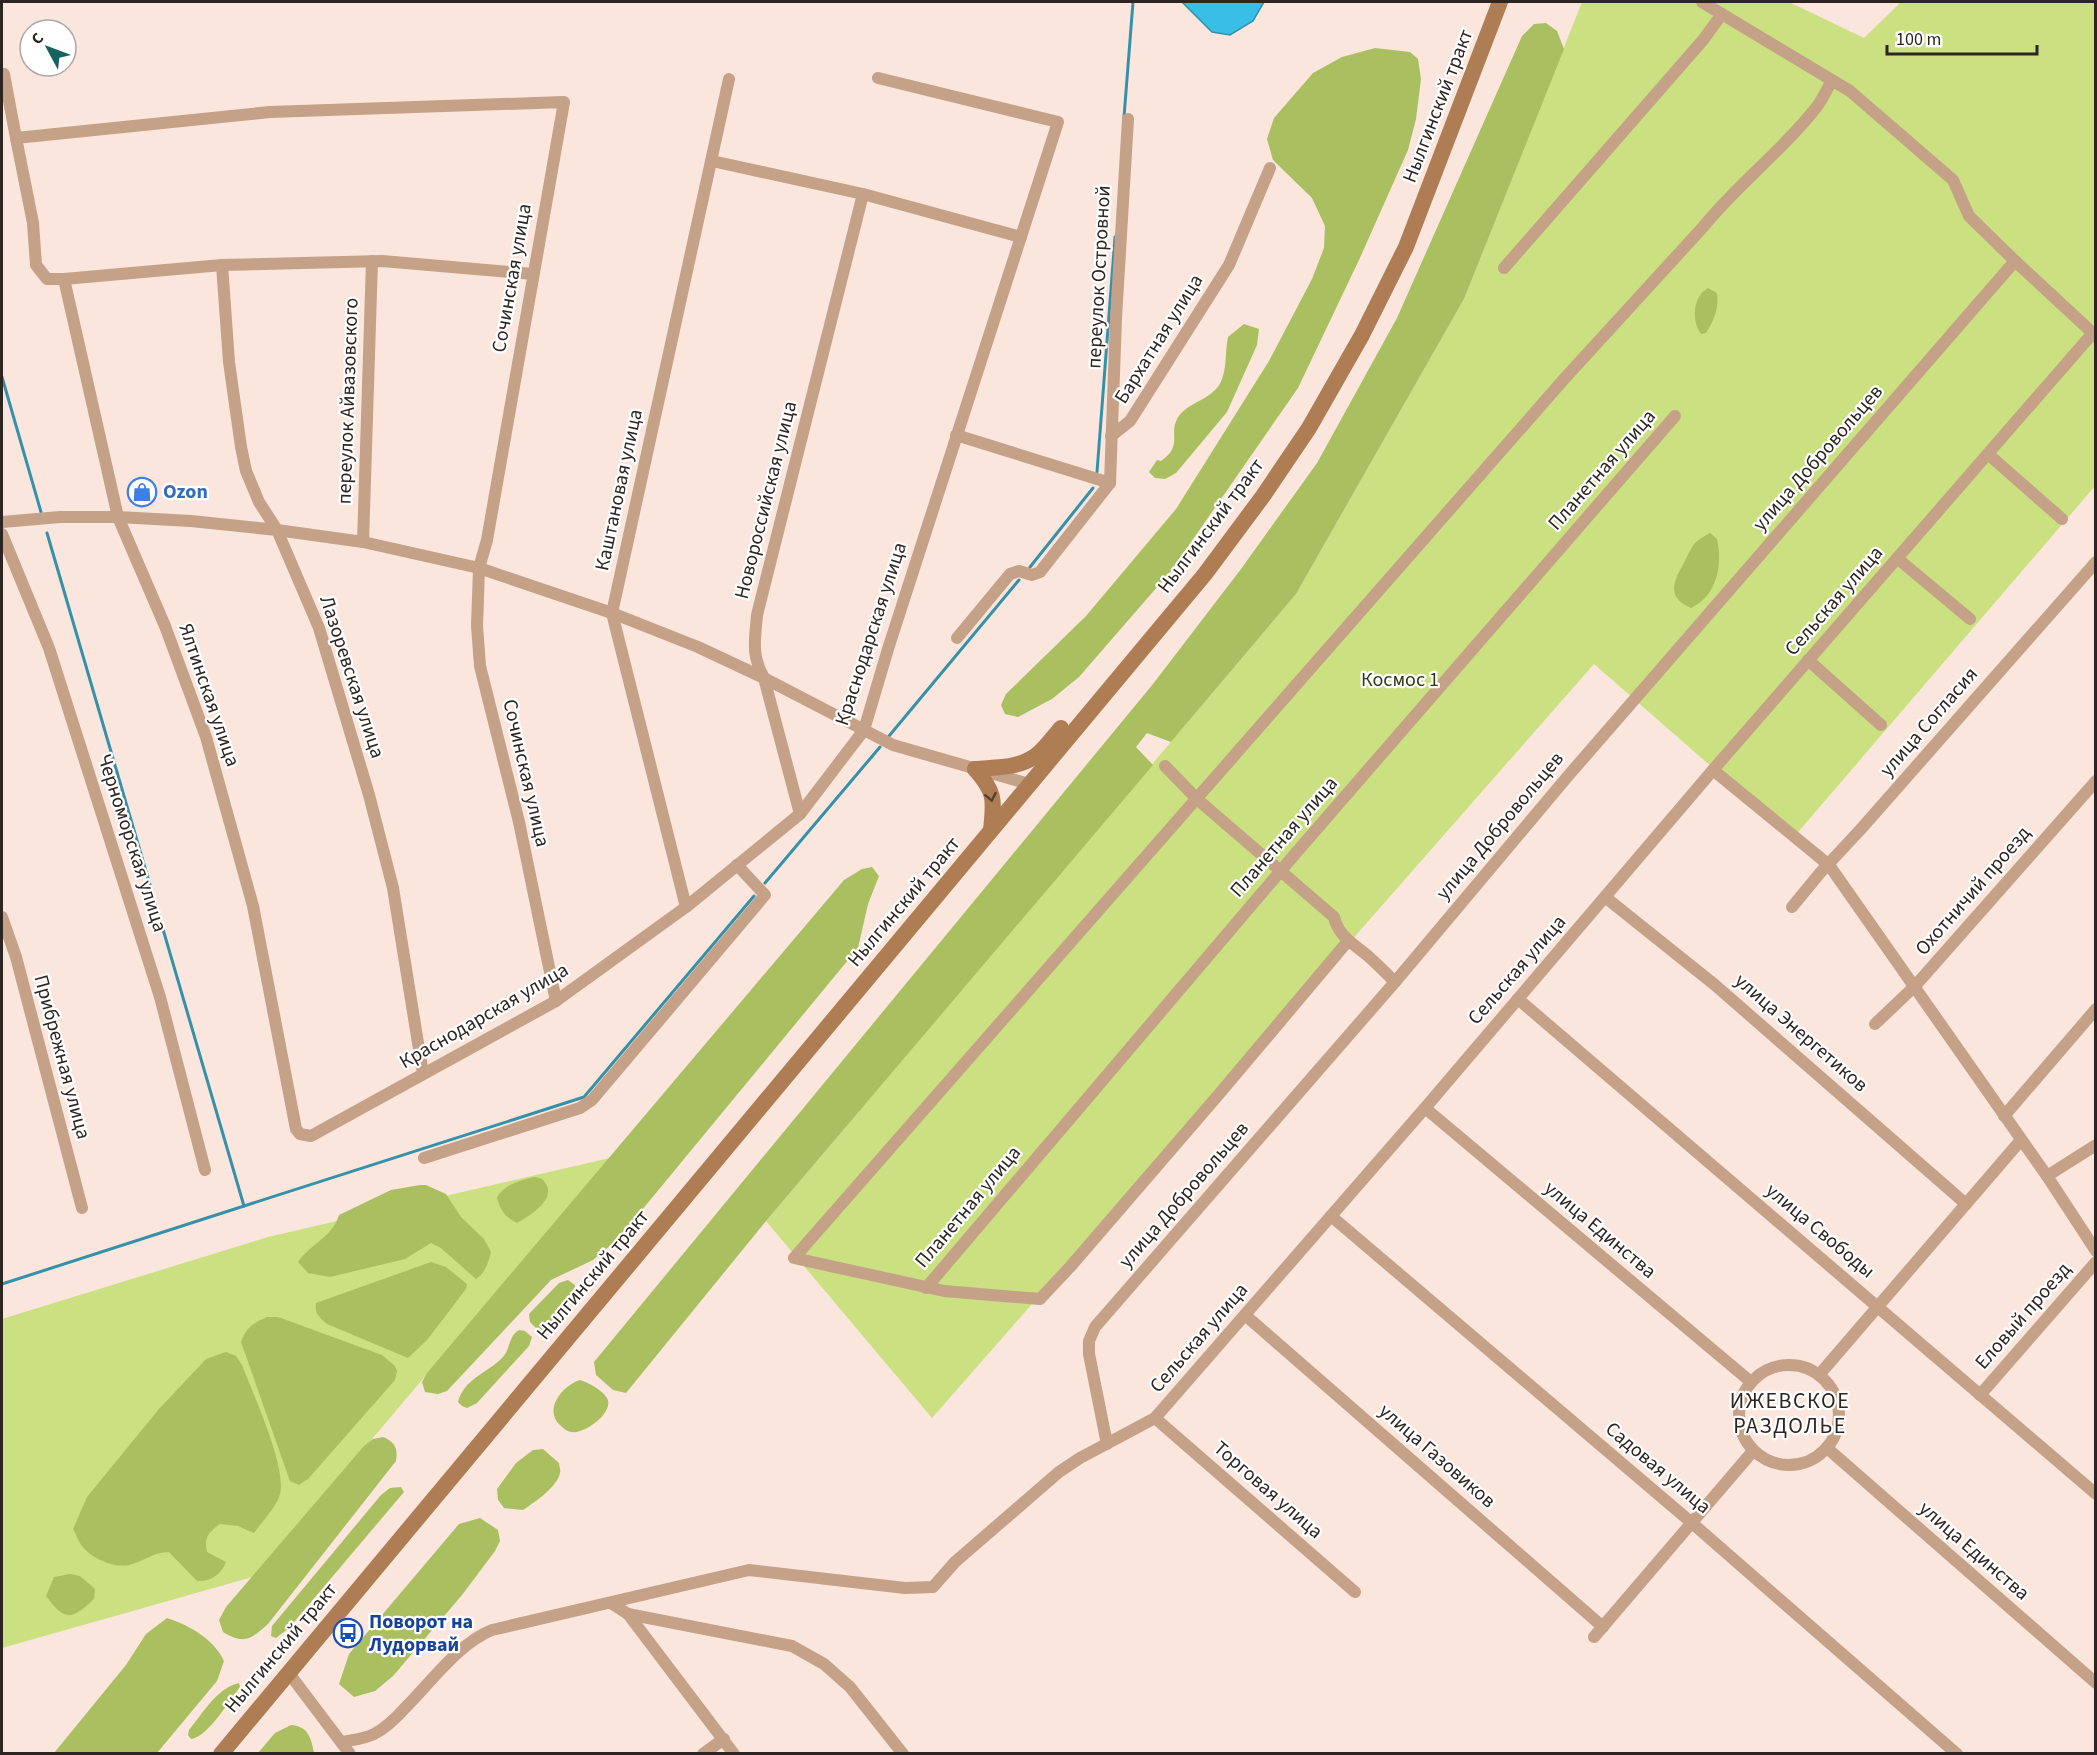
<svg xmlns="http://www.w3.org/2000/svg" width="2097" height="1755" font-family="'Source Sans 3',sans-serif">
  <rect width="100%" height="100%" fill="#fae6dc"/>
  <g fill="#cae081">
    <path d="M 1582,2 L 1789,2 L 1864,38 L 1901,2 L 2095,2 L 2095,486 L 1793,838 L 1594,664 L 932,1418 L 766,1221 L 1296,594 L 1464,299 Z"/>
    <path d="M 610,1158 L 256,1576 L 2,1648 L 2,1319 L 268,1237 Z"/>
  </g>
  <g fill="#aabf60">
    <path d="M 1546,23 L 1557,31 L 1564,49 L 1464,299 L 1296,594 L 1171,742 L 1147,733 L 1136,747 L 1153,765 L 766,1221 L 626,1393 L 613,1390 L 596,1375 L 594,1362 L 1153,684 L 1241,569 L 1317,463 L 1397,318 L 1522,36 L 1534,24 Z"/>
    <path d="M 1375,48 L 1410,52 L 1418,59 L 1421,79 L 1416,119 L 1408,150 L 1359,260 L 1298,388 L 1171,571 L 1079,677 L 1052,699 L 1018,717 L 1005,714 L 1001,705 L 1006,694 L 1086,616 L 1176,509 L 1269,361 L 1312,279 L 1324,248 L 1325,226 L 1312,198 L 1273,160 L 1267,139 L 1274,118 L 1313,73 L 1342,57 Z"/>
    <path d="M 1708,288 L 1717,293 C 1719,309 1714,320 1706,333 L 1701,334 C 1691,321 1693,296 1708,288 Z"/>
    <path d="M 1244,324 L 1259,329 L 1257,345 L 1227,412 L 1176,473 L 1165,479 L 1155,478 L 1149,472 L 1157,460 L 1161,461 C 1183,446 1169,435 1177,419 C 1187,401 1215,400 1222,379 C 1227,366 1225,351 1228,337 Z"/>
    <path d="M 1710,533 L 1717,539 C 1723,565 1717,596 1691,608 C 1665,597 1674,580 1685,561 C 1688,555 1692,545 1697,541 C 1701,538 1706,535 1710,533 Z"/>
    <path d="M 872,867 L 879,876 L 868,904 L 858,948 L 618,1239 L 593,1260 L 551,1280 L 447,1391 L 438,1394 L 425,1392 L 422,1382 L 427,1373 L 844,880 L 862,869 Z"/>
    <path d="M 535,1177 C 541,1178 543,1179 546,1184 C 556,1200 529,1216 517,1223 C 505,1217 501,1211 497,1198 C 501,1186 523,1179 535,1177 Z"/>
    <path d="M 420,1185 L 426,1185 L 446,1194 L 461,1217 L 484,1239 L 491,1252 C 488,1263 486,1272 476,1279 L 441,1248 L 431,1243 L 405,1259 L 330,1277 L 308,1273 L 298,1262 C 310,1244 332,1238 339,1215 L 391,1190 Z"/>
    <path d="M 431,1262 L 446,1267 L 467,1284 L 466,1289 L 427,1340 L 408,1358 L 327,1324 C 320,1318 314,1313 316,1303 Z"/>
    <path d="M 568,1280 L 575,1285 C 577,1298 553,1319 545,1330 L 539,1331 L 530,1322 L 529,1314 L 559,1283 Z"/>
    <path d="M 267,1317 L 278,1317 L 382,1355 L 395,1366 L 397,1371 L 395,1380 L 308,1479 L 299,1485 L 290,1481 L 241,1342 C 246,1327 254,1323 267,1317 Z"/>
    <path d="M 519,1330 L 525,1331 L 532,1337 L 529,1346 L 477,1403 L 467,1408 L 462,1406 L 458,1402 C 464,1379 487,1373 502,1358 C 511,1349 508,1336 519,1330 Z"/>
    <path d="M 226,1352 L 236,1356 L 242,1365 C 253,1394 287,1467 280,1494 C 277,1506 261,1523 254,1533 L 238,1526 L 220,1524 C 208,1533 204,1537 207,1552 L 226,1562 C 221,1575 210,1582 197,1581 L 169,1552 C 153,1552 143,1562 129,1565 C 113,1568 91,1558 82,1546 C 78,1541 76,1534 73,1529 L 87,1497 L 159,1409 L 206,1359 Z"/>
    <path d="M 580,1380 C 589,1383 601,1389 607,1398 C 615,1412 585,1434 572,1432 C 567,1432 563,1428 560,1425 C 543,1409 563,1385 580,1380 Z"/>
    <path d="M 383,1437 C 395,1442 398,1448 396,1461 L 268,1624 C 251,1639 245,1645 223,1632 L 219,1620 L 226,1607 L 364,1446 L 373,1439 Z"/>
    <path d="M 543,1449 L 559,1463 C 559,1466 561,1470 560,1473 C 557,1487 535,1502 523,1510 L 504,1508 L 498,1500 L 497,1489 L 516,1463 L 533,1450 Z"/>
    <path d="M 401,1487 L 404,1492 L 289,1628 L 276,1638 L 271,1636 L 272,1626 L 381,1495 L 390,1488 Z"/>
    <path d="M 480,1518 L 498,1530 L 500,1541 L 495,1551 L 462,1595 L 393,1676 L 375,1691 L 354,1697 L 339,1684 L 349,1654 L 459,1524 Z"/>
    <path d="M 70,1574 L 80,1576 L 95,1589 L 94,1599 C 71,1621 65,1621 46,1596 L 54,1577 Z"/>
    <path d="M 167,1618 C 189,1625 214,1639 224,1661 L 217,1681 L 157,1753 L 54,1753 L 126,1665 L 146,1634 Z"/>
    <path d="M 239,1683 L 240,1687 C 229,1701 208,1737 191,1739 L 188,1735 L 189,1730 C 203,1713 217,1688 239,1683 Z"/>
    <path d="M 291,1725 C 308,1726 311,1738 314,1753 L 258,1753 L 275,1733 Z"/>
  </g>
  <path fill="#39bfe5" stroke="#3591aa" stroke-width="1.5" d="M 1182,2 L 1264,2 L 1253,21 L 1230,35 L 1212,32 Z"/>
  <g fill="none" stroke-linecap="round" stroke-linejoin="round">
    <g stroke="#3591aa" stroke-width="3">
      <path d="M 1124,117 L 1133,2"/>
      <path d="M 2,377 L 41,512"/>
      <path d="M 1097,472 L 1115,237"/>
      <path d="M 1030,567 L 1093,488"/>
      <path d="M 889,736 L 1019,580"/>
      <path d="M 765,883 L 880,747"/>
      <path d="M 244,1206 L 584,1097 L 754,896"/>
      <path d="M 2,1284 L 244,1206 L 47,533"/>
    </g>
    <g stroke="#c4a187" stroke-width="12">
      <path d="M 1702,2 L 1850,91 L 1953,180 L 1969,216 L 2015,261 L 2096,336"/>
      <path d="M 4,74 L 16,138"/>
      <path d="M 712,161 L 863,194 L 1021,237"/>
      <path d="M 222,265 L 229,362 L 241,447 L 246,471 L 259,502 L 277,530 L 319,628 L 369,795 L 393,888 L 423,1074"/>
      <path d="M 1504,268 L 1703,40 L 1722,14"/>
      <path d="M 533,274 L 382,261 L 222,265 L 64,279 L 47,279 L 36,265 L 33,223 L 16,138 L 270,112 L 564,102 L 487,540 L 479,568 L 477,626 L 480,666 L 519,822 L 556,1001"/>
      <path d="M 64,279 L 118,517 L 165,626 L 206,737 L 253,906 L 296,1129 L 300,1134 L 311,1136 L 556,1001 L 686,907 L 800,814 L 864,730 L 888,649 L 1058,122 L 878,78"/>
      <path d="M 956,435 L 1110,483"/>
      <path d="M 1111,436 L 1130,421 L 1229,265 L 1270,168"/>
      <path d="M 1988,454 L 2062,519"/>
      <path d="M 2,522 L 60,517 L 118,517 L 191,521 L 277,530 L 363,542 L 479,568 L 612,613 L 698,647 L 764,678 L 893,745 L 1029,784"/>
      <path d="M 2,534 L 49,648 L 160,997 L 205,1170"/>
      <path d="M 363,542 L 372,261"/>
      <path d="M 1897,558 L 1970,619"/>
      <path d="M 957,638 L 1010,574 L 1019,571 L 1032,575 L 1040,572 L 1110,483 L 1116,318 L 1128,119"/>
      <path d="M 1808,660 L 1881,725"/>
      <path d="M 1165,766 L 1197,799 L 1334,917 C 1338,936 1354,944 1368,956 C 1377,964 1386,973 1395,982"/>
      <path d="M 1713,770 L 1829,865 L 2047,1176 L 2096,1251"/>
      <path d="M 800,814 L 764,678 C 751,655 755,640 757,615 L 863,194"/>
      <path d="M 1605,897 L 1715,985 L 1966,1204"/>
      <path d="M 686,907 L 612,613 L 729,79"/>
      <path d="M 1792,907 L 1820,873 L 1861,829 L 2096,562"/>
      <path d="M 2,917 L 16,957 L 82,1208"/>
      <path d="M 1348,941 L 1220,1093 L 1070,1267 L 1040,1299 L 944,1291 L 794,1258 L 1565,378 L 1704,226 C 1738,184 1782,151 1815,109 C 1822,101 1826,90 1832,81"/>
      <path d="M 1518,999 L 2096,1494"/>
      <path d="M 1875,1024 L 1915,986 L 2096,781"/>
      <path d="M 1425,1108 L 1751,1382"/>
      <path d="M 2004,1116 L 2096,1009"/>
      <path d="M 424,1158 L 580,1108 L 592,1100 L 765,895 L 737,865"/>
      <path d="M 2047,1176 L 2096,1145"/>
      <path d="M 1331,1216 L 1692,1523 L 1957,1754"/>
      <path d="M 926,1288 L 1295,854 L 1675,416"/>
      <path d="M 1245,1315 L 1603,1627"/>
      <circle cx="1789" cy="1415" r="50"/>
      <path d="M 1819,1375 L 2021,1140"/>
      <path d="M 1980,1395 L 2096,1262"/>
      <path d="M 1155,1418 L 1355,1592"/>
      <path d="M 1107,1444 L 1089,1354 L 1089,1341 L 1095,1327 L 1395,982 L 1568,776 L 2015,261"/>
      <path d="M 1827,1448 L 2096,1683"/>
      <path d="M 611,1603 L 628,1614 L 792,1646 L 824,1664 L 850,1687 L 903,1754"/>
      <path d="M 628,1614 L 734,1754"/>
      <path d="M 1594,1637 L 1753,1451"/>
      <path d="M 288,1672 L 350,1754"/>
      <path d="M 342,1742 C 352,1740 364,1739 374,1734 C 386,1728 397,1717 406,1707 C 431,1682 459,1643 492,1630 L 749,1570 L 905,1588 L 933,1587 L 955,1562 L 1059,1472 L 1080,1458 L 1155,1418 L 1425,1108 L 1713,770 L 2092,334"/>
      <path d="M 703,1754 L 724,1739"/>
    </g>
    <g stroke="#af7d54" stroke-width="16">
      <path d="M 975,769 C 996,767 1021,769 1039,753 C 1047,746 1054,736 1061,728"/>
      <path d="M 975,769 C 996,793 994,800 991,830"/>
      <path d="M 221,1754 L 1205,574 L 1263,496 L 1309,428 L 1362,335 L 1406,247 L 1500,2"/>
    </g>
  </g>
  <defs><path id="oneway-chevron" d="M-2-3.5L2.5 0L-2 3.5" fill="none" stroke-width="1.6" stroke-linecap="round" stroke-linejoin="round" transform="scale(1.5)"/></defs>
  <use stroke="#533f30" href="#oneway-chevron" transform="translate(991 797) rotate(78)"/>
  <defs>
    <g id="shop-ring" transform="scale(1.5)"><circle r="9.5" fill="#fff" stroke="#3f7fe0" stroke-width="1.5"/><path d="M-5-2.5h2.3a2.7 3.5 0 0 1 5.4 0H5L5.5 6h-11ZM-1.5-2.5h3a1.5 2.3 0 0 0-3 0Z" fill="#3f7fe0"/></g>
    <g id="bus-ring" transform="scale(1.5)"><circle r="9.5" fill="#fff" stroke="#1a4fb4" stroke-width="1.5"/><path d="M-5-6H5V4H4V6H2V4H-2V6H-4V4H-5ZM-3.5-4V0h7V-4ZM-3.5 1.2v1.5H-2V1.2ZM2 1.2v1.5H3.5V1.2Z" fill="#1a4fb4"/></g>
  </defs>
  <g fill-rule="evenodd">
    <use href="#shop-ring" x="142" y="492"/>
    <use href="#bus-ring" x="348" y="1633"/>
  </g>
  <g text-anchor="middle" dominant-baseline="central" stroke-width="4.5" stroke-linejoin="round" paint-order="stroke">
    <g font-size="20" fill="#2c2521" stroke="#fff">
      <text transform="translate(1438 106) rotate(-69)">Нылгинский тракт</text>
      <text transform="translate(1099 277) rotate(-87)">переулок Островной</text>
      <text transform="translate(512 278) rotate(-80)">Сочинская улица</text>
      <text transform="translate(1159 339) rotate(-58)">Бархатная улица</text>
      <text transform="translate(348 401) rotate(-88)">переулок Айвазовского</text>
      <text transform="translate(1818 458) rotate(-49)">улица Добровольцев</text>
      <text transform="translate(1602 470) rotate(-49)">Планетная улица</text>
      <text transform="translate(619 490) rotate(-78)">Каштановая улица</text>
      <text transform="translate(766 500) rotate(-76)">Новороссийская улица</text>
      <text transform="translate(1211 526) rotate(-53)">Нылгинский тракт</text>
      <text transform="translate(1834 601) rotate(-49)">Сельская улица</text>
      <text transform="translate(871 634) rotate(-72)">Краснодарская улица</text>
      <text transform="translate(352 677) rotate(72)">Лазоревская улица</text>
      <text transform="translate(209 695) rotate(71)">Ялтинская улица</text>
      <text transform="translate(1929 722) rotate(-49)">улица Согласия</text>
      <text transform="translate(526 773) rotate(77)">Сочинская улица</text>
      <text transform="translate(1500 826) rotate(-50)">улица Добровольцев</text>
      <text transform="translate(1284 837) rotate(-49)">Планетная улица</text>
      <text transform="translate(132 843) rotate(72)">Черноморская улица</text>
      <text transform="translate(1973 891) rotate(-49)">Охотничий проезд</text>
      <text transform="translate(904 902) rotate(-50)">Нылгинский тракт</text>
      <text transform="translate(1517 970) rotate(-49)">Сельская улица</text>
      <text transform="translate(484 1016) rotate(-30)">Краснодарская улица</text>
      <text transform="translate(1801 1033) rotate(41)">улица Энергетиков</text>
      <text transform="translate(62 1057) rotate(75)">Прибрежная улица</text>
      <text transform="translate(1184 1195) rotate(-49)">улица Добровольцев</text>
      <text transform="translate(968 1207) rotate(-50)">Планетная улица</text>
      <text transform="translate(1600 1230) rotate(40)">улица Единства</text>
      <text transform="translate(1820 1231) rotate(40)">улица Свободы</text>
      <text transform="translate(593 1275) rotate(-50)">Нылгинский тракт</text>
      <text transform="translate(2023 1316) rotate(-49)">Еловый проезд</text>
      <text transform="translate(1199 1338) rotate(-49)">Сельская улица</text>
      <text transform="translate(1437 1456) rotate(41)">улица Газовиков</text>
      <text transform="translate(1658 1468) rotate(40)">Садовая улица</text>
      <text transform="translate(1268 1490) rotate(41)">Торговая улица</text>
      <text transform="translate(1974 1551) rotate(41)">улица Единства</text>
      <text transform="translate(281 1648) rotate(-50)">Нылгинский тракт</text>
    </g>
    <g font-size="20" font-weight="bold" fill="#366cbe" stroke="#fff" text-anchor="start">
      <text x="163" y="492">Ozon</text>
    </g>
    <g font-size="20" fill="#333b13" stroke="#fff">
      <text x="1400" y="680">Космос 1</text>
    </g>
    <g font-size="20" font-weight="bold" fill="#164399" stroke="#fff" text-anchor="start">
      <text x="369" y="1622">Поворот на<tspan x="369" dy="23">Лудорвай</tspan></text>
    </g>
    <g font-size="22" letter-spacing="1.5" fill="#2c2521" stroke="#fff">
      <text x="1790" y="1401">ИЖЕВСКОЕ<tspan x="1790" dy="25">РАЗДОЛЬЕ</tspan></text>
    </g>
  </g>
  <rect width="2097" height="1755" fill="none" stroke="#2c2521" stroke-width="6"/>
  <g transform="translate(48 48) rotate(311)"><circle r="28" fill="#ffffff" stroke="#aba8a6" stroke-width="1.5"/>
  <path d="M0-4.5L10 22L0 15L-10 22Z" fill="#146361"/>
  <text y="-9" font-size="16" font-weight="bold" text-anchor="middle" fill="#2c2521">С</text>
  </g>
  <path d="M1887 45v9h150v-9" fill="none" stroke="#2c2521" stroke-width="3"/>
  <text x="1896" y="45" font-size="18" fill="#2c2521" stroke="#ffffff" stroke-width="4.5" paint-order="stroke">100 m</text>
</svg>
